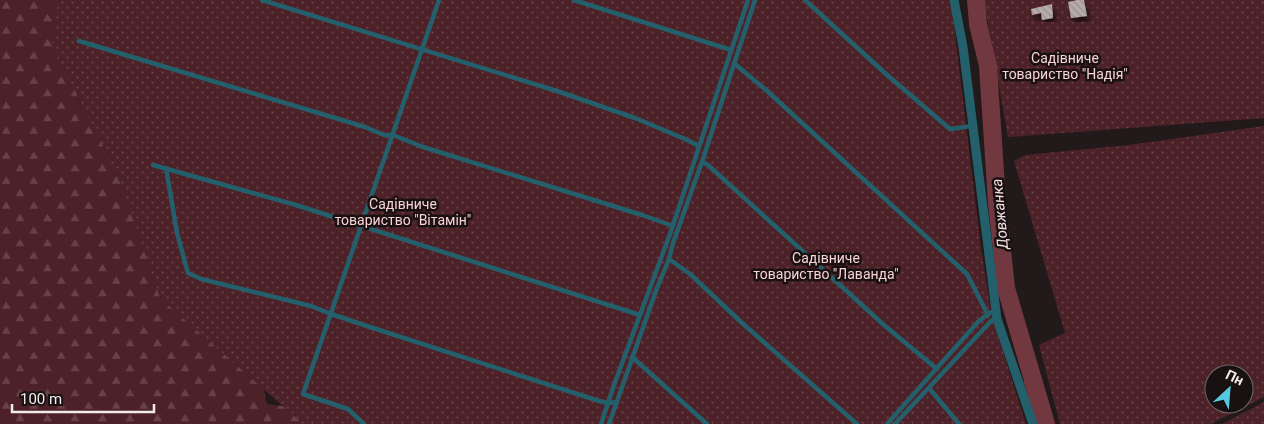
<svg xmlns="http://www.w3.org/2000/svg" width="1264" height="424" font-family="Roboto,sans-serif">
  <defs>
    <pattern id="forest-firs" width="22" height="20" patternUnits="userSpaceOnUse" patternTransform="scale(1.25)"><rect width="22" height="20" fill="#4c2228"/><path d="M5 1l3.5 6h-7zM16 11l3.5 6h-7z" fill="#664247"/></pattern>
    <pattern id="park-dots" width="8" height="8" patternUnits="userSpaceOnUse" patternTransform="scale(1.25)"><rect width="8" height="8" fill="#4c2228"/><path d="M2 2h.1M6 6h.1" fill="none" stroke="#664247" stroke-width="1.8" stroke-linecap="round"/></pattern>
    <pattern id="building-back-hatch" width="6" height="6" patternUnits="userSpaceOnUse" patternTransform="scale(1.25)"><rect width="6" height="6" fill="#b6aaab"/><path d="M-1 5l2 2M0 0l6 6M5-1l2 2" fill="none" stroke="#9a9192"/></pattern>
    <filter id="shadow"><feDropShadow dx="3" dy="5.5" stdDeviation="2.5" flood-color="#0009"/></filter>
  </defs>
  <rect width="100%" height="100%" fill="#22191a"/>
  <g fill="url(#forest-firs)">
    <path d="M 0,0 L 72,0 L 68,23 L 78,98 L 115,150 L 241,299 L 267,404 L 352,415 L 360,424 L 0,424 Z"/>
    <path d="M 1032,366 C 1039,376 1048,399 1044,411 C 1022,410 1018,376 1032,366 Z"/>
  </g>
  <g fill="url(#park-dots)" fill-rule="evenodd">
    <path d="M 59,0 L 951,0 L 981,248 L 992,317 L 1026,424 L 303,424 L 160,298 L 121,182 L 52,45 Z"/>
    <path d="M 984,0 L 1264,0 L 1264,118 L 1008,137 Z"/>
    <path d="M 1264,126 L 1264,397 L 1211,424 L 1060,424 L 1039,345 L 1065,333 L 1014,161 L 1025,155 L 1129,145 ZM 1214,374 L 1244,374 L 1244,404 L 1214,404 Z"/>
    <path d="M 1264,402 L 1264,424 L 1222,424 Z"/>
  </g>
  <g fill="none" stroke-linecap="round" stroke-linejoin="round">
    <path stroke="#713840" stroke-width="18" d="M 976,0 L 978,24 L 988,66 L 997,203 L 1006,288 L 1046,424"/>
  </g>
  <g fill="url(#building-back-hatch)" filter="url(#shadow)">
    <path d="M 1077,0 L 1084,0 L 1087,16 L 1071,18 L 1068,2 Z"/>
    <path d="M 1052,4 L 1053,18 L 1042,20 L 1041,13 L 1032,15 L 1031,9 Z"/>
  </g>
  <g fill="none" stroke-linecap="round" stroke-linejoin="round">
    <g stroke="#24606c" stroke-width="4.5">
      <path d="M 262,0 L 557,91 L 635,118 L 685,139 L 699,146"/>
      <path d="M 574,0 L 731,50"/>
      <path d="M 805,0 L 886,74 L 950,129 L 972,126"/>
      <path d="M 79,41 L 365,127 L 384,135 L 393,135 L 423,147 L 642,215 L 673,226"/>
      <path d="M 735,64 L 766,90 L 967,274 L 988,315"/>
      <path d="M 702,162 L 708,165 L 885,326 L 937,369"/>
      <path d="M 153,165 L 296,205 L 640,315"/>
      <path d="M 166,168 L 177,233 L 188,273 L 201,279 L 311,306 L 331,314 L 373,328 L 599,401 L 608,403 L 617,402"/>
      <path d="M 669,259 L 690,274 L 741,322 L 857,424"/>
      <path d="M 632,357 L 707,424"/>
      <path d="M 929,388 L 959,424"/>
      <path d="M 364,424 L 348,409 L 303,394 L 439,0"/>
      <path d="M 601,424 L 614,385 L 670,234 L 748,0"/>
      <path d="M 609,424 L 657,288 L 669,259 L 673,243 L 702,162 L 755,0"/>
      <path d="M 887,424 L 978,322 L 989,313 L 996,311"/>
      <path d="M 895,424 L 991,321 L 997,319"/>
    </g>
    <path stroke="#24606c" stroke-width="9" d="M 954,0 L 963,47 L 997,319 L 1033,424"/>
  </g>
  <g text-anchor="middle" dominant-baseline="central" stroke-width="5" stroke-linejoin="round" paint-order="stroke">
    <g font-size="14" fill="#f9d2d5" stroke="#191011">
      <text x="1065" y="58">Садівниче<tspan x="1065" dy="16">товариство "Надія"</tspan></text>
      <text x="403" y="204">Садівниче<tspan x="403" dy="16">товариство "Вітамін"</tspan></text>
      <text x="826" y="258">Садівниче<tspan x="826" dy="16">товариство "Лаванда"</tspan></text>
    </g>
    <g font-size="15" font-style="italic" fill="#f2dee0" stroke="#191011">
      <text transform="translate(1000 214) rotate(-95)">Довжанка</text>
    </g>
  </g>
  <g transform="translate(1229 389) rotate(26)"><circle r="24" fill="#191011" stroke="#6f6868"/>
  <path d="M0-4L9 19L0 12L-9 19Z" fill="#56c9e0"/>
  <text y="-8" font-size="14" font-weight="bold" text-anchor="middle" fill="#f1ebeb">Пн</text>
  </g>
  <path d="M12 404v8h142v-8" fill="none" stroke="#f1ebeb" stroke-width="2.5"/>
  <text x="20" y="404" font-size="15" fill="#f1ebeb" stroke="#191011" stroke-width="4" paint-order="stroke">100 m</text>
</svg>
